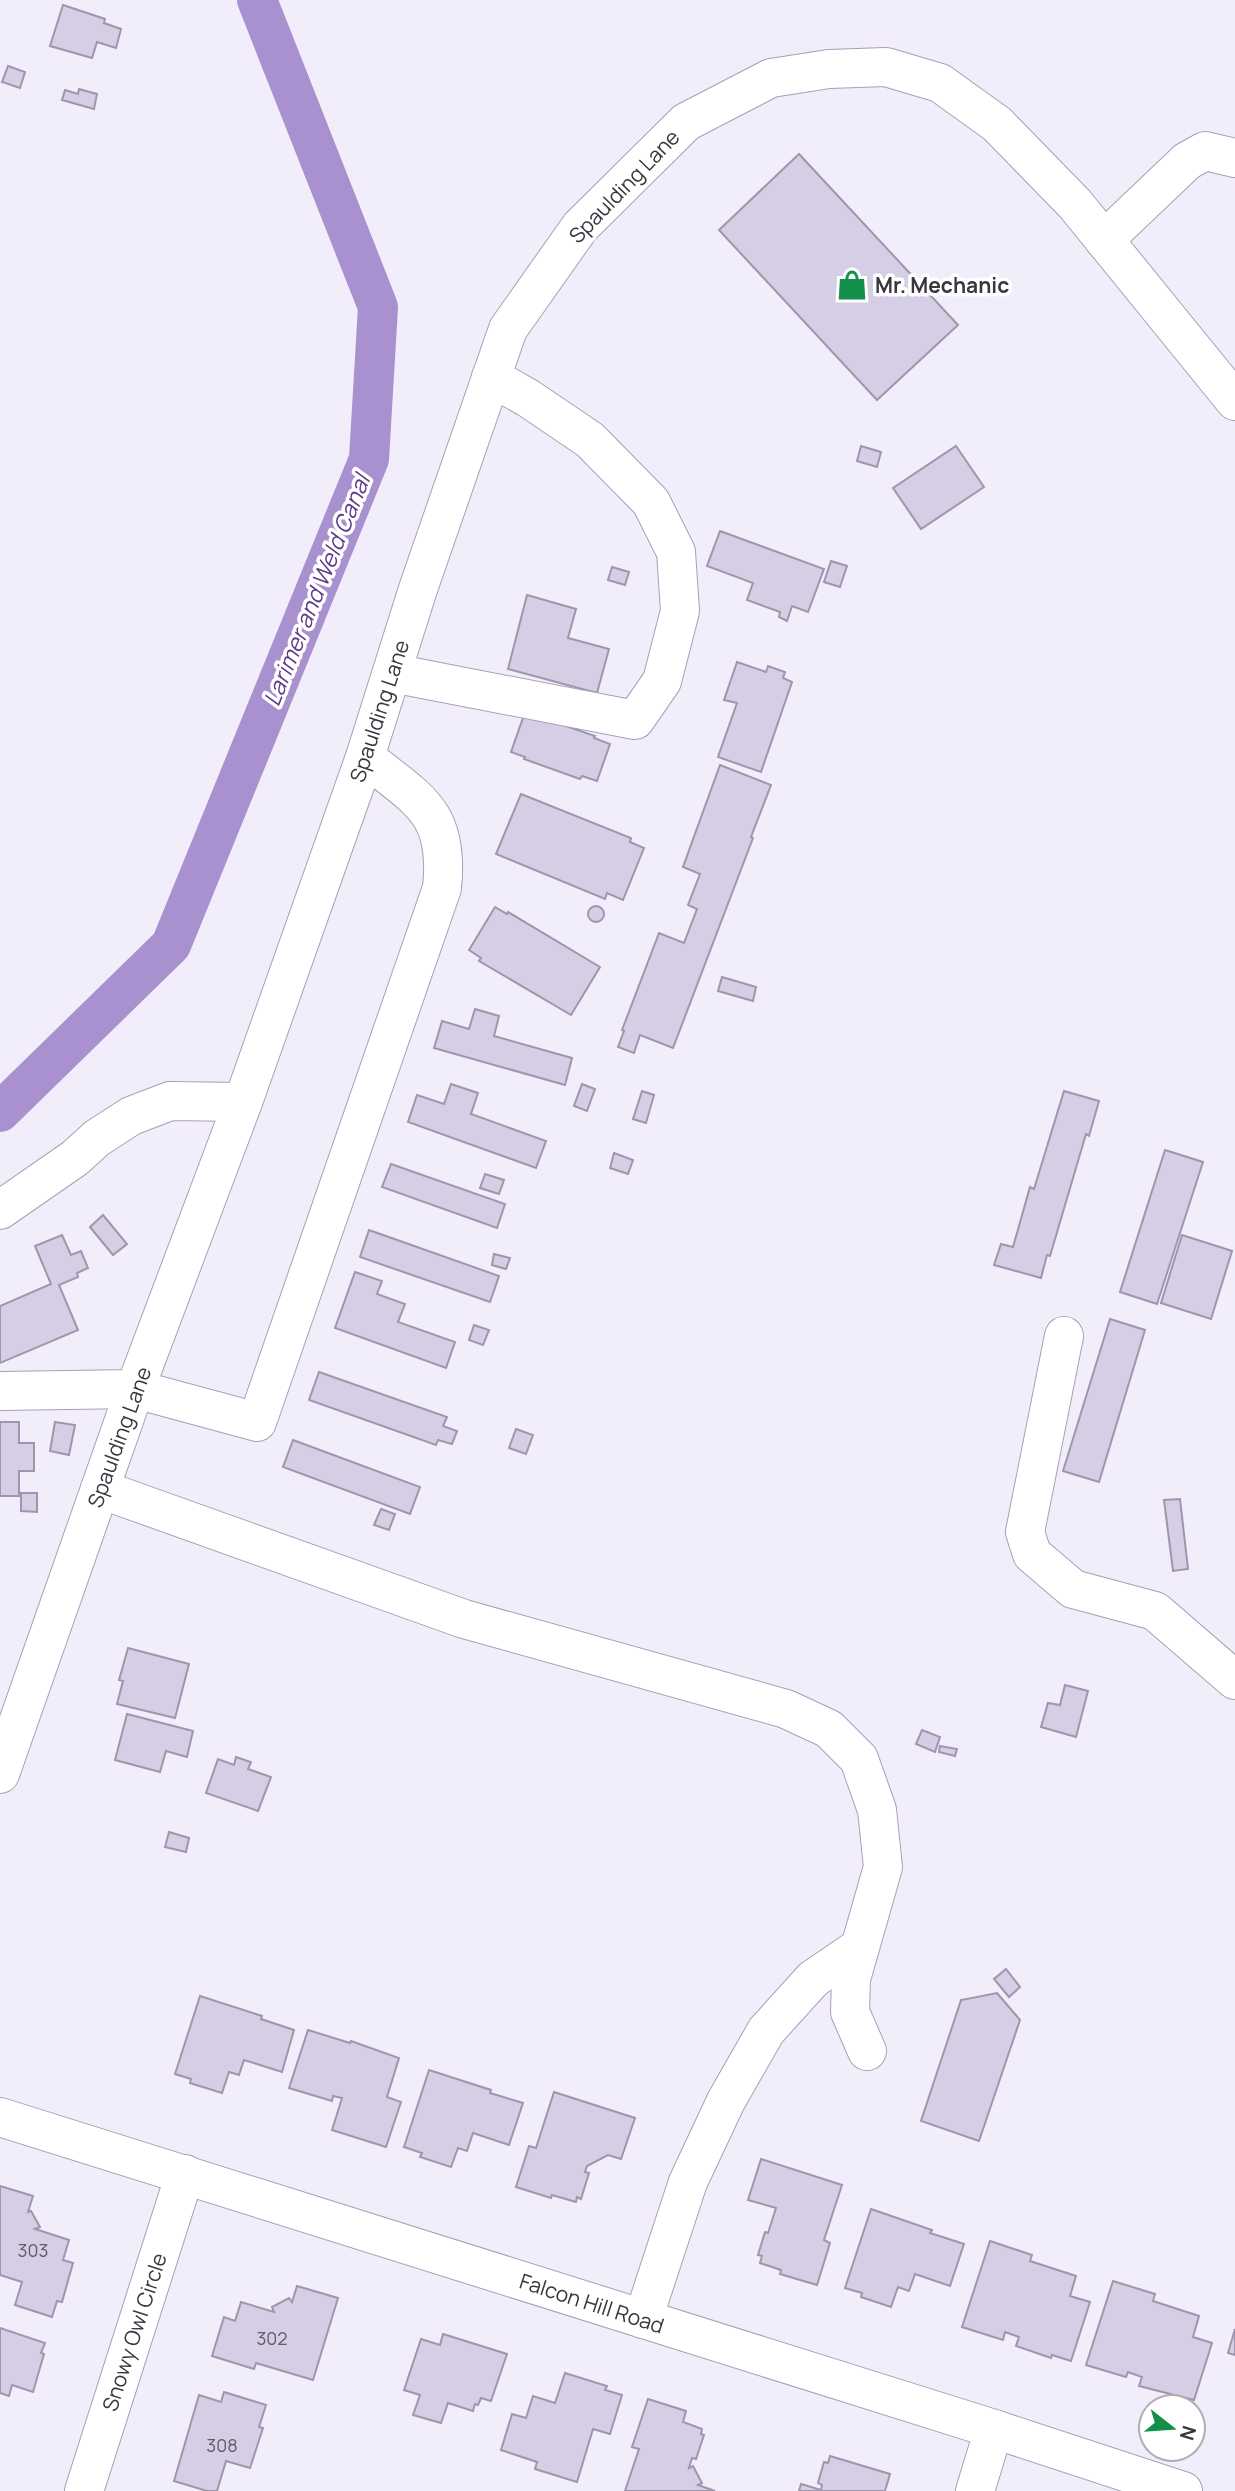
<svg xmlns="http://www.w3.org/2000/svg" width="1235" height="2491" font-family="Manrope,sans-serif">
  <rect width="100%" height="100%" fill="#f2edfb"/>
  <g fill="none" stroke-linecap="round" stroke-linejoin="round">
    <path stroke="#a990ce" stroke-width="40" d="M 0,1112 L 171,945 L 369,459 L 378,307 L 257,0"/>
  </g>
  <g fill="#d6cee5" stroke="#9e96ac" stroke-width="2">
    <path d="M 63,5 L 105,19 L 104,23 L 121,29 L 116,48 L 97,42 L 92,58 L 50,46 Z"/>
    <path d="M 8,66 L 25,72 L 20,88 L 2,82 Z"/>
    <path d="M 79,89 L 97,94 L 94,109 L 62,100 L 65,90 L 78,94 Z"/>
    <path d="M 799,154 L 958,325 L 877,400 L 719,230 Z"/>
    <path d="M 861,446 L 881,452 L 877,467 L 857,461 Z"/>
    <path d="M 956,446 L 984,487 L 921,529 L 893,488 Z"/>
    <path d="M 720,531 L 824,569 L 808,612 L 792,606 L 787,621 L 779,617 L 780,612 L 747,600 L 753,583 L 707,566 Z"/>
    <path d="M 831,561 L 847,566 L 840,587 L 824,582 Z"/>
    <path d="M 612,567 L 629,572 L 625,585 L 608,580 Z"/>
    <path d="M 527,595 L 576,609 L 568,638 L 609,649 L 597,693 L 508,669 Z"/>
    <path d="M 737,662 L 766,672 L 768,666 L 785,672 L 783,678 L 792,682 L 761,772 L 718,757 L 737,703 L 724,700 Z"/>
    <path d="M 524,715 L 537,716 L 595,736 L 594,738 L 610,744 L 597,781 L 582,776 L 580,779 L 524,759 L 525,757 L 511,752 Z"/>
    <path d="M 720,765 L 771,785 L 751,837 L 753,838 L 673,1048 L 640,1035 L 634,1053 L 618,1047 L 624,1031 L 622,1030 L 659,933 L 684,943 L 697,909 L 688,905 L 700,874 L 683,867 Z"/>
    <path d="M 521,794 L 631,838 L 630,842 L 644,848 L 623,900 L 607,893 L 605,899 L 496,854 Z"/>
    <circle cx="596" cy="914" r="8"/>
    <path d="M 495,907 L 507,914 L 508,912 L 600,967 L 571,1015 L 479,961 L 481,958 L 469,950 Z"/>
    <path d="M 722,977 L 756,987 L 753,1001 L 718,991 Z"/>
    <path d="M 475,1009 L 499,1016 L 494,1036 L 572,1058 L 565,1085 L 434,1048 L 442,1021 L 469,1029 Z"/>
    <path d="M 451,1084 L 478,1093 L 471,1114 L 546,1141 L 536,1168 L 408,1122 L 417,1095 L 444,1104 Z"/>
    <path d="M 582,1084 L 595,1089 L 587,1111 L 574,1106 Z"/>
    <path d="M 642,1091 L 654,1095 L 646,1123 L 633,1119 Z"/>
    <path d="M 1064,1091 L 1099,1101 L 1089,1136 L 1086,1134 L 1050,1256 L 1047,1255 L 1041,1278 L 994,1265 L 1001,1244 L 1013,1247 L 1030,1187 L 1034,1189 Z"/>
    <path d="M 1165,1150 L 1203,1162 L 1157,1304 L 1120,1292 Z"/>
    <path d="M 614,1153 L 633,1160 L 628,1174 L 610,1168 Z"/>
    <path d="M 391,1164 L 505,1204 L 497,1228 L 382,1187 Z"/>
    <path d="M 485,1174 L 504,1180 L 499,1194 L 480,1188 Z"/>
    <path d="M 103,1215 L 127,1244 L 113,1255 L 90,1227 Z"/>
    <path d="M 369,1230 L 499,1276 L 490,1302 L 360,1257 Z"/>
    <path d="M 62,1235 L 71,1255 L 81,1251 L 88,1268 L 77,1273 L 78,1277 L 59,1285 L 78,1330 L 0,1363 L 0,1306 L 51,1284 L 35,1246 Z"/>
    <path d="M 1182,1235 L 1232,1251 L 1211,1319 L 1161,1303 Z"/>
    <path d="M 494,1254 L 510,1258 L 506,1269 L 492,1265 Z"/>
    <path d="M 355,1272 L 382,1281 L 377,1294 L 405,1304 L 398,1322 L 455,1342 L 446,1368 L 335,1328 Z"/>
    <path d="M 1110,1319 L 1145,1330 L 1099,1482 L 1063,1471 Z"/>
    <path d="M 474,1325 L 489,1330 L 483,1345 L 469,1340 Z"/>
    <path d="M 319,1372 L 447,1417 L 443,1426 L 457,1431 L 452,1444 L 438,1440 L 436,1445 L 309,1400 Z"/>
    <path d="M 0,1422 L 19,1422 L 19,1443 L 34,1443 L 34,1471 L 19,1471 L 19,1496 L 0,1496 Z"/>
    <path d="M 55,1422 L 75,1425 L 69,1455 L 50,1451 Z"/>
    <path d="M 516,1429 L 533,1435 L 526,1454 L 509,1448 Z"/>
    <path d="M 293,1440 L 420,1487 L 410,1514 L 283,1467 Z"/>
    <path d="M 21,1493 L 37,1493 L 37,1512 L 21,1511 Z"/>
    <path d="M 1180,1499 L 1188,1569 L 1173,1571 L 1164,1500 Z"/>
    <path d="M 381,1509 L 395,1514 L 389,1530 L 374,1525 Z"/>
    <path d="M 128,1648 L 189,1664 L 175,1718 L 117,1704 L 123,1681 L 119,1680 Z"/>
    <path d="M 1065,1685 L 1088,1691 L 1076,1737 L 1041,1727 L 1048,1703 L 1060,1705 Z"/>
    <path d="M 127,1714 L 193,1731 L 187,1757 L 166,1751 L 160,1772 L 115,1760 Z"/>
    <path d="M 922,1730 L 940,1737 L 935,1752 L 916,1744 Z"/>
    <path d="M 940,1746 L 957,1749 L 955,1756 L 939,1752 Z"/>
    <path d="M 236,1757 L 251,1762 L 248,1769 L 271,1777 L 258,1811 L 206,1793 L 218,1759 L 234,1765 Z"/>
    <path d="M 169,1832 L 189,1838 L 186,1852 L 165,1847 Z"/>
    <path d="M 1006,1969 L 1020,1987 L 1009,1997 L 994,1979 Z"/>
    <path d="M 997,1993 L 1020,2020 L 979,2141 L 921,2121 L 961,2000 Z"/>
    <path d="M 200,1996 L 262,2016 L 261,2019 L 294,2030 L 282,2072 L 244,2060 L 239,2075 L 229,2072 L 222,2093 L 190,2083 L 191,2079 L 175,2074 Z"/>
    <path d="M 308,2030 L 350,2043 L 351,2041 L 399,2058 L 387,2097 L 401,2102 L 386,2147 L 332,2130 L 342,2098 L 333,2096 L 332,2101 L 289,2088 Z"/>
    <path d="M 429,2070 L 491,2090 L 490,2093 L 523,2103 L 509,2145 L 473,2133 L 467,2151 L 458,2148 L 451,2167 L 420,2157 L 422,2153 L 404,2147 Z"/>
    <path d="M 554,2092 L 635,2118 L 621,2159 L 608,2155 L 587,2166 L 585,2172 L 589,2173 L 581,2199 L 577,2197 L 576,2202 L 552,2195 L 551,2198 L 516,2187 L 529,2146 L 536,2148 Z"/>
    <path d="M 761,2159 L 842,2185 L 824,2240 L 830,2243 L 817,2285 L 780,2274 L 781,2270 L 760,2263 L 762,2256 L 758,2255 L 765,2232 L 768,2233 L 776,2208 L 748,2200 Z"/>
    <path d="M 0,2186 L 33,2196 L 28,2212 L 31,2211 L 40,2227 L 35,2229 L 69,2240 L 63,2260 L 73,2263 L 62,2302 L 57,2301 L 52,2317 L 15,2305 L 22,2282 L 0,2275 Z"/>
    <path d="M 871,2209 L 932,2230 L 930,2233 L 964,2244 L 950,2286 L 915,2274 L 909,2291 L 898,2287 L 891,2307 L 861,2297 L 862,2293 L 845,2288 Z"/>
    <path d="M 990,2241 L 1032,2255 L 1030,2261 L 1076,2276 L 1070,2296 L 1090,2302 L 1071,2361 L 1052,2355 L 1051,2358 L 1016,2346 L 1019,2337 L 1005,2332 L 1003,2340 L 962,2327 Z"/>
    <path d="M 1113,2281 L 1155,2294 L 1153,2301 L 1199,2316 L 1193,2337 L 1212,2343 L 1194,2400 L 1139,2386 L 1142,2377 L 1128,2372 L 1126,2377 L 1086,2365 Z"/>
    <path d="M 297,2286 L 338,2298 L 313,2380 L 256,2363 L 254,2369 L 212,2356 L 224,2317 L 235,2321 L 241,2302 L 274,2312 L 272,2307 L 289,2298 L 292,2302 Z"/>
    <path d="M 0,2328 L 45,2343 L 41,2353 L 44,2354 L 33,2392 L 12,2385 L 9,2396 L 0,2393 Z"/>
    <path d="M 1235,2329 L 1235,2355 L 1228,2353 Z"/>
    <path d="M 443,2334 L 507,2354 L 491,2401 L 481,2398 L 478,2405 L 475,2404 L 473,2411 L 448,2403 L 441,2423 L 413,2415 L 420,2395 L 404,2390 L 421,2339 L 440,2345 Z"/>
    <path d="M 565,2373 L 607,2386 L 605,2390 L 622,2395 L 610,2434 L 593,2429 L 577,2482 L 535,2469 L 537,2462 L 501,2450 L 512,2414 L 526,2418 L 533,2396 L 555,2403 Z"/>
    <path d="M 224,2392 L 266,2405 L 259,2427 L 263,2428 L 250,2468 L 226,2461 L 217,2491 L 207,2491 L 174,2481 L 199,2395 L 221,2402 Z"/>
    <path d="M 648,2399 L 686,2411 L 683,2422 L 702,2429 L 701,2434 L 704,2435 L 696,2459 L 692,2458 L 689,2468 L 693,2466 L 702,2483 L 698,2485 L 715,2491 L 625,2491 L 639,2449 L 632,2447 Z"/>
    <path d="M 830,2456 L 890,2474 L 885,2491 L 799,2491 L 801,2484 L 821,2490 L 822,2485 L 818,2483 L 824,2462 L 828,2463 Z"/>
  </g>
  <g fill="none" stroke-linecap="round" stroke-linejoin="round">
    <g stroke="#a89fb6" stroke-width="40">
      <g id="minor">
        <path d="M 1104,240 L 1187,161 L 1205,151 L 1235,158"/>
        <path d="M 392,673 L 635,720 L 662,681 L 680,611 L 676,552 L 651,502 L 590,440 L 528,398 L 491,377"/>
        <path d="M 0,1210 L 75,1158 L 97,1138 L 131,1116 L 170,1101 L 243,1102"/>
        <path d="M 1064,1336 L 1025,1532 L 1032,1554 L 1073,1589 L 1155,1611 L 1235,1680"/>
        <path d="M 0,1391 L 135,1389 L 257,1422 L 442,888 C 450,811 418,800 365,757"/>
        <path d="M 100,1489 L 464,1619 L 786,1709 L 829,1729 L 859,1759 L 877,1810 L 883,1867 L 851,1979 L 850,2012 L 867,2051"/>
        <path d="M 0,1774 L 135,1389 L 243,1102 L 365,757 L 418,589 L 508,329 L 580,227 L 686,122 L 771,78 L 829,69 L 886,67 L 940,83 L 997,124 L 1075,204 L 1235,401"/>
        <path d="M 0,2117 L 994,2429 L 1183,2491"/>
        <path d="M 643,2319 L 688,2182 L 726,2101 L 766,2031 L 813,1979 L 860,1947"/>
        <path d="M 84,2491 L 185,2174"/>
        <path d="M 975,2491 L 994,2429"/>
      </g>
    </g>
    <use href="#minor" stroke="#fff" stroke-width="38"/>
  </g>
  <defs>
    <g id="shop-bare" transform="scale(2.415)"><path d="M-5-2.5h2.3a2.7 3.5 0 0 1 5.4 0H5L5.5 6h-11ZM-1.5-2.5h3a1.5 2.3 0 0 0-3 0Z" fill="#138f4c" stroke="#fff" stroke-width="2.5" paint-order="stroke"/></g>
  </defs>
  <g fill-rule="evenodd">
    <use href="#shop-bare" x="852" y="285"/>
  </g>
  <g text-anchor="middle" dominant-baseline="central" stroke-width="7" stroke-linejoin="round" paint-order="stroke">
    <g font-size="18" fill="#615c69">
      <text x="33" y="2250">303</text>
      <text x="272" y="2338">302</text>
      <text x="222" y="2445">308</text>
    </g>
    <g font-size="21" fill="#3a3640" stroke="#fff">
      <text transform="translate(624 186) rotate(-46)">Spaulding Lane</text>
      <text transform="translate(379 711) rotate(-72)">Spaulding Lane</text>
      <text transform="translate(119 1437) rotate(-70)">Spaulding Lane</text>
      <text transform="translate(592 2303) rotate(18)">Falcon Hill Road</text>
      <text transform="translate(134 2332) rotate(-72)">Snowy Owl Circle</text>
    </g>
    <g font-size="21" font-weight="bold" fill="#3a3640" stroke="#fff" text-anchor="start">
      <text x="875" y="285">Mr. Mechanic</text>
    </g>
    <g font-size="23" font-style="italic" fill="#5d3b86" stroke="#fff">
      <text transform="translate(316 590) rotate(-68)">Larimer and Weld Canal</text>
    </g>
  </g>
  <g transform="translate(1172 2428) rotate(107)"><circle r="33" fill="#ffffff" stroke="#b0afb3" stroke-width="2"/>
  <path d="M0-5L12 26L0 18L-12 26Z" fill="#138f4c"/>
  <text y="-10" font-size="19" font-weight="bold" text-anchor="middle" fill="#3a3640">N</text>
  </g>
</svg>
